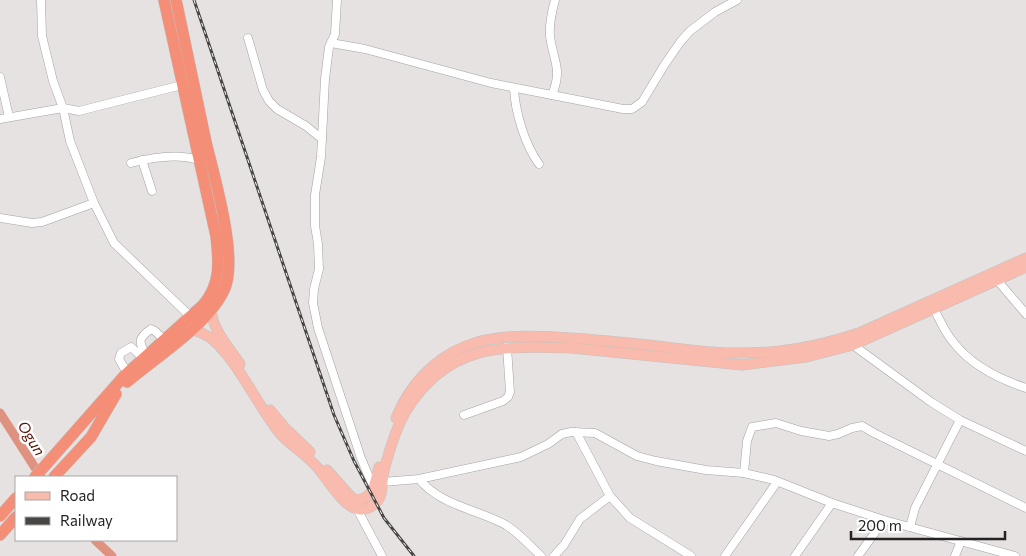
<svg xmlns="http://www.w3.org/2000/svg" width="1026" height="556" font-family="Commissioner,sans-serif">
  <rect width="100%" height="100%" fill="#e6e2e1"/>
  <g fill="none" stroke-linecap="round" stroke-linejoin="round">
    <g stroke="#e09280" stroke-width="9">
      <path d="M 0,413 L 41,477"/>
      <path d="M 95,540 L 112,556"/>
    </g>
    <g stroke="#a5a2a1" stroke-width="9">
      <g id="minor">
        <path d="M 41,0 L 42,36 L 53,81 L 63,108 L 70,141 L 94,203 L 114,243 L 191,317"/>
        <path d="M 337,0 L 335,34 L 329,47 L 325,79 L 321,157 L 315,195 L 315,226 L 318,244 L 319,269 L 314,289 L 313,303 L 318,328 L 361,458 L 374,489"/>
        <path d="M 248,38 L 263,90 L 269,101 L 277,109 L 306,126 L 322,139"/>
        <path d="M 331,43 L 365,49 L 491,83 L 623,109 L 632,109 L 642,102 L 665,64 L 681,41 L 690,31 L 715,12 L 737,0"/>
        <path d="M 0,77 L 9,117"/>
        <path d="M 514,88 C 515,112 525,145 539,164"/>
        <path d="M 552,95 C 563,68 553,61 550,36 C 549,25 552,11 555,0"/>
        <path d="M 0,119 L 63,108 L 79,111 L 182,85"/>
        <path d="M 142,160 L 152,191"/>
        <path d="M 131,163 C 153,157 177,153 199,160"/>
        <path d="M 0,218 L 32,223 L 42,222 L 94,203"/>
        <path d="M 997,280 L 1026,314"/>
        <path d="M 934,309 C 940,320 945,333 954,343 C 972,366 999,379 1026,388"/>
        <path d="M 853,345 L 931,402 L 960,420 L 1026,451"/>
        <path d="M 146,355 C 139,342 137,339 151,329 L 155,331 L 165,341"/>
        <path d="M 127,373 L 119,359 L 121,353 L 131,347 L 143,358"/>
        <path d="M 464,415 L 503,401 L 508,397 L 510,392 L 507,347"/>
        <path d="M 576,432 L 610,496 L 630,518 L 691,556"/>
        <path d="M 744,473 L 747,441 L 752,427 L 776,423 L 801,431 L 829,436 L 838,434 L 852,428 L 862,426 L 874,433 L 1026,508"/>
        <path d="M 419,479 C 441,506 477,509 506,525 C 519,533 530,546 541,556"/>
        <path d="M 383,482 L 419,479 L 521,457 L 548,444 L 562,434 L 571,432 L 595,433 L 637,456 L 656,461 L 706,470 L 744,473 L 774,480 L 832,503 L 884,520 L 1015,556"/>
        <path d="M 357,509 L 382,556"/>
        <path d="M 910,527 L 915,508 L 960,420"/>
        <path d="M 554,556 L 564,545 L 580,519 L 610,496"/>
        <path d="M 725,556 L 777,482"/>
        <path d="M 795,556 L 832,503"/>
        <path d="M 858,556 L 884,520"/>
        <path d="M 955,556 L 961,541"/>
      </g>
    </g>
    <g stroke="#c2c1c1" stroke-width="11">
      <g id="major">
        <path d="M 211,309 C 212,330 229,347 240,364"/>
        <path d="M 191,329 C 199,332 206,334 212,339 C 237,360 257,404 278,431 C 289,445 305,453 317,467 C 327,478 343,507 358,509 C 367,511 376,505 380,497 C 383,489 382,479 384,471 C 389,451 396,428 406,411 C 448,343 501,346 572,348 L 742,365 L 806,357 L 853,345 L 1026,267"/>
        <path d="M 270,410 L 285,428 L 310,452"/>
        <path d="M 396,418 C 409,386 433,359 466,346 C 498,333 536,336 571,338 C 600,340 629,343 657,346 C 682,349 708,353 733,353 C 778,354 816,347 859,333 L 1026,258"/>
        <path d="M 327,470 L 350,496 L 356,500 C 375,499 375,481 379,467"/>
      </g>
    </g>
    <g stroke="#c2c1c1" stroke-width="12">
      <g id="highway">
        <path d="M 127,382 C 156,357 210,324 225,288 C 238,256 214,176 206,142 C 196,94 186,47 176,0"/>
        <path d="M 35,477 L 125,375 L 203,305 C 221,284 219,262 216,236 L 164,0"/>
        <path d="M 54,477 L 91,437 L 116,394"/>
        <path d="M 0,516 L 16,498"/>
        <path d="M 0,535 L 16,517"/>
      </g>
    </g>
    <use href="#minor" stroke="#fff" stroke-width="8"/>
    <use href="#major" stroke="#f9bbad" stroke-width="10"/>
    <use href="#highway" stroke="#f58e77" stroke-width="11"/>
    <g stroke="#484645" stroke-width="3">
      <path id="rail" d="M 194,0 L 334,415 L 354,461 L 384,518 L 414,556"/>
    </g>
    <use href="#rail" stroke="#fff" stroke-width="1" stroke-dasharray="4" stroke-linecap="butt"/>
  </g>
  <g text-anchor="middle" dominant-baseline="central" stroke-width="5" stroke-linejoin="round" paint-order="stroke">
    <g font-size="15" font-style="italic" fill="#5a1507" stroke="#fff">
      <text transform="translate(32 438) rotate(58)">Ogun</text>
    </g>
  </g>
  <rect x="15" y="476" width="162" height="65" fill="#ffffff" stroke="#a7a7a7"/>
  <rect x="25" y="492" width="25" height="8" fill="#f9bbad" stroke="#a7a7a7"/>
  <text x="60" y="501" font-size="15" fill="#242222">Road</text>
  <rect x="25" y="517" width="25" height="8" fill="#484645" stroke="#a7a7a7"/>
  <text x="60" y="526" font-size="15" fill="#242222">Railway</text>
  <path d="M851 531v8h154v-8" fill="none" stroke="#242222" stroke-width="2.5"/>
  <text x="858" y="531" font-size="15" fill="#242222" stroke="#ffffff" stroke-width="4" paint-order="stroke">200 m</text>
</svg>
